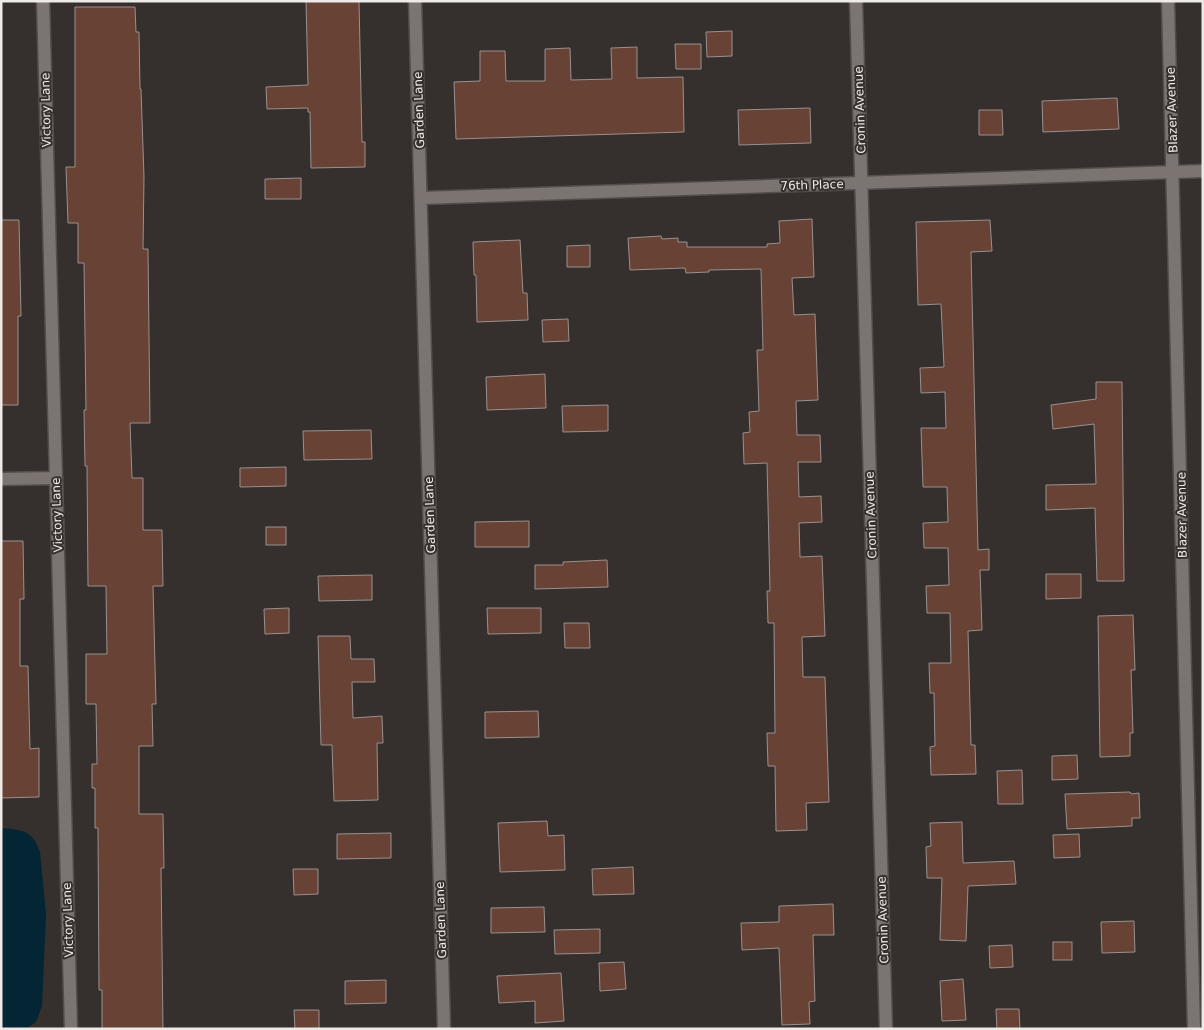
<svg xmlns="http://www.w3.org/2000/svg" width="1204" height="1030" font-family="'DejaVu Sans',sans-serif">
  <rect width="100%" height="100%" fill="#352f2d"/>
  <path fill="#042533" d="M 1,828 C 23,830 32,830 40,852 L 46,914 L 42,1006 L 36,1022 L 26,1029 L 1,1029 Z"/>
  <g fill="#684235" stroke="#99918e">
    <path d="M 306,1 L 359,1 L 362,142 L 365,142 L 365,167 L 311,168 L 310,112 L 308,112 L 308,108 L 267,109 L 266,87 L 308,85 Z"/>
    <path d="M 75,7 L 135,7 L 136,32 L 139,32 L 140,89 L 141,89 L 144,177 L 143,249 L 148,249 L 150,423 L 130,423 L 132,478 L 143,478 L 143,530 L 162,530 L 163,586 L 153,586 L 156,704 L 152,704 L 153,746 L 139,746 L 139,814 L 163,814 L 164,868 L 161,868 L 163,1029 L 102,1029 L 102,990 L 99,990 L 98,828 L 95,828 L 95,788 L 92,788 L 92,764 L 97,764 L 96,704 L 86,704 L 86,654 L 107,654 L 106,586 L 88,586 L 87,466 L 85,466 L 84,410 L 86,410 L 84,263 L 78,263 L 78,223 L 68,223 L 66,167 L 75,167 Z"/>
    <path d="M 732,31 L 732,56 L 707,57 L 706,32 Z"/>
    <path d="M 675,44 L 701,44 L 701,69 L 676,69 Z"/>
    <path d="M 637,47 L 637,78 L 683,77 L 684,132 L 456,139 L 454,82 L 480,81 L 480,51 L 505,51 L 506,81 L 545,81 L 545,49 L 570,48 L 571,80 L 612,79 L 611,48 Z"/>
    <path d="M 1117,98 L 1119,129 L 1043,132 L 1042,101 Z"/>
    <path d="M 810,108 L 811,143 L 739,145 L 738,110 Z"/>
    <path d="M 979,110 L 1002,110 L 1003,135 L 979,135 Z"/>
    <path d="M 301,178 L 301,199 L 265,199 L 265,179 Z"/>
    <path d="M 812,219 L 814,277 L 792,278 L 794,315 L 815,314 L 818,400 L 796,401 L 797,435 L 820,435 L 821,462 L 798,462 L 799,497 L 821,496 L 822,522 L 799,523 L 800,557 L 822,556 L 825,636 L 802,637 L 803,677 L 825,677 L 829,802 L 806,803 L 807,830 L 776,831 L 775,766 L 768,766 L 767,733 L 775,733 L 774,623 L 768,623 L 767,591 L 770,591 L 767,463 L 744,464 L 743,433 L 750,432 L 749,412 L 759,411 L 757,350 L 763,350 L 761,269 L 709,270 L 709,272 L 686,273 L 685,268 L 630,270 L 628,238 L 661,236 L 662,239 L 678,238 L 678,242 L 687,242 L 687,247 L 767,247 L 767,244 L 780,243 L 779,221 Z"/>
    <path d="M 1,220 L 19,220 L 21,316 L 18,316 L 18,405 L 1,405 Z"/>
    <path d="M 990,220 L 992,251 L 971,252 L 978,550 L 989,549 L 989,570 L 980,570 L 982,630 L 968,631 L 971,745 L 975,745 L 976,774 L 931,775 L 930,747 L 935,746 L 934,693 L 930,693 L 929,663 L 951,663 L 950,613 L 927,613 L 926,586 L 949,585 L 948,548 L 924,548 L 923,523 L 948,522 L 947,487 L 923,487 L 921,428 L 946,428 L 945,392 L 921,393 L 920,368 L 944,367 L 941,304 L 918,305 L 916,222 Z"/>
    <path d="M 520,240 L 523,293 L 527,293 L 528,320 L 477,322 L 476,275 L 474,275 L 473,242 Z"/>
    <path d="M 590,245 L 590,267 L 567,267 L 567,246 Z"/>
    <path d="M 568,319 L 569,341 L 543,342 L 542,320 Z"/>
    <path d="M 545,374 L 546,408 L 487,410 L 486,377 Z"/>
    <path d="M 1096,382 L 1122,382 L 1124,581 L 1097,581 L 1095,508 L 1046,510 L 1046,485 L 1096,484 L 1094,424 L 1053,429 L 1051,405 L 1096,399 Z"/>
    <path d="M 608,405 L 608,431 L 563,432 L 562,406 Z"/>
    <path d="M 371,430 L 372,459 L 304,460 L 303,431 Z"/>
    <path d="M 286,467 L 286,486 L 240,487 L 240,468 Z"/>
    <path d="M 529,521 L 529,547 L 475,547 L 475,522 Z"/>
    <rect x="266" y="527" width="20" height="18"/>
    <path d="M 1,541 L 23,541 L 24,599 L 20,599 L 20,666 L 28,666 L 30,749 L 39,748 L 39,797 L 1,798 Z"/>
    <path d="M 607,560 L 608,587 L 535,589 L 535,565 L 563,565 L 563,562 Z"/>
    <path d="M 1046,574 L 1081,574 L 1081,598 L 1046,599 Z"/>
    <path d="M 372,575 L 372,600 L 319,601 L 318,576 Z"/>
    <path d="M 289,608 L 289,633 L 265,634 L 264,609 Z"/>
    <path d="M 487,608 L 541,608 L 541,633 L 488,634 Z"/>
    <path d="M 1133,615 L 1135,670 L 1131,670 L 1133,733 L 1130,733 L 1130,756 L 1100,757 L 1098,616 Z"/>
    <path d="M 564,623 L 589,623 L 590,648 L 565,648 Z"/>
    <path d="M 318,636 L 350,636 L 351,659 L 374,659 L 375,682 L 352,682 L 353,718 L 382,716 L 383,743 L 377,743 L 378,800 L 334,801 L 332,745 L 321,745 Z"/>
    <path d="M 538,711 L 539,737 L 485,738 L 485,712 Z"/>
    <path d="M 1077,755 L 1078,779 L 1052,780 L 1052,756 Z"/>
    <path d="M 1022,770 L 1023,804 L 998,804 L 997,771 Z"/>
    <path d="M 1130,792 L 1131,794 L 1139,793 L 1140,818 L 1132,818 L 1132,826 L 1067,829 L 1065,794 Z"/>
    <path d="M 547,821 L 548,836 L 564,835 L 565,870 L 500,872 L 498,823 Z"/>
    <path d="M 962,822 L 963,863 L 1014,861 L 1016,884 L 968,886 L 966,941 L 940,940 L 942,878 L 927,878 L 926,847 L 931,846 L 930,823 Z"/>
    <path d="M 391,833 L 391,858 L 337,859 L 337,834 Z"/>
    <path d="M 1079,834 L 1080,857 L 1054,858 L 1053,835 Z"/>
    <path d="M 633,867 L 634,894 L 593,895 L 592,869 Z"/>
    <path d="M 293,869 L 318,869 L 318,894 L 294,895 Z"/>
    <path d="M 833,904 L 834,935 L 813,935 L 815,1001 L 809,1002 L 810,1024 L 782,1025 L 779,948 L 742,950 L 741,923 L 779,922 L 779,906 Z"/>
    <path d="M 544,907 L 545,932 L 491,933 L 491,908 Z"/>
    <path d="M 1134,921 L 1135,952 L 1102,953 L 1101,922 Z"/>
    <path d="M 600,929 L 600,953 L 555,954 L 554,930 Z"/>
    <rect x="1053" y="942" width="19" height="18"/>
    <path d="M 1012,945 L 1013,967 L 990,968 L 989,946 Z"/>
    <path d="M 624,962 L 626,989 L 600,991 L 599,963 Z"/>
    <path d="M 561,973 L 564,1021 L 535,1023 L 535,1001 L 499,1003 L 497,976 Z"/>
    <path d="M 963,979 L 966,1020 L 942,1021 L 940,981 Z"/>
    <path d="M 386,980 L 386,1003 L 345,1004 L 345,981 Z"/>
    <path d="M 996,1009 L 1019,1009 L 1020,1029 L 997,1029 Z"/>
    <path d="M 294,1010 L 319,1010 L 319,1029 L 295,1029 Z"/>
  </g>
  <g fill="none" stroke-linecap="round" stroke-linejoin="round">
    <g stroke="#534e4c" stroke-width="15">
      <g id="minor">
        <path d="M 43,1 L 71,1029"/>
        <path d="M 415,1 L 444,1029"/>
        <path d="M 856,1 L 886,1029"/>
        <path d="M 1168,1 L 1194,1029"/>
        <path d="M 422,198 L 1203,171"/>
        <path d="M 1,479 L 56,478"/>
      </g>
    </g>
    <use href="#minor" stroke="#7b7471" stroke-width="12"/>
  </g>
  <g text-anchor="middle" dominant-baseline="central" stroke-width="4" stroke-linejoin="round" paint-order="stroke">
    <g font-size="12" fill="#eeeae8" stroke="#352f2d">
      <text transform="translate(46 110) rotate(-91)">Victory Lane</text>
      <text transform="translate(419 110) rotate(-92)">Garden Lane</text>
      <text transform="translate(860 110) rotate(-92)">Cronin Avenue</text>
      <text transform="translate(1172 110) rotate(-92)">Blazer Avenue</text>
      <text transform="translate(812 185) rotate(-2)">76th Place</text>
      <text transform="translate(57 515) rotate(-92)">Victory Lane</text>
      <text transform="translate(430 515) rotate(-92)">Garden Lane</text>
      <text transform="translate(871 515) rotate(-92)">Cronin Avenue</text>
      <text transform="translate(1182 515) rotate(-91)">Blazer Avenue</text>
      <text transform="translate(68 920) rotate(-92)">Victory Lane</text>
      <text transform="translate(441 920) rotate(-92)">Garden Lane</text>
      <text transform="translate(883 920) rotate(-92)">Cronin Avenue</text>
    </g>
  </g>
  <rect width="1204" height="1030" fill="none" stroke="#eeeae8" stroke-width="5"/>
</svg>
